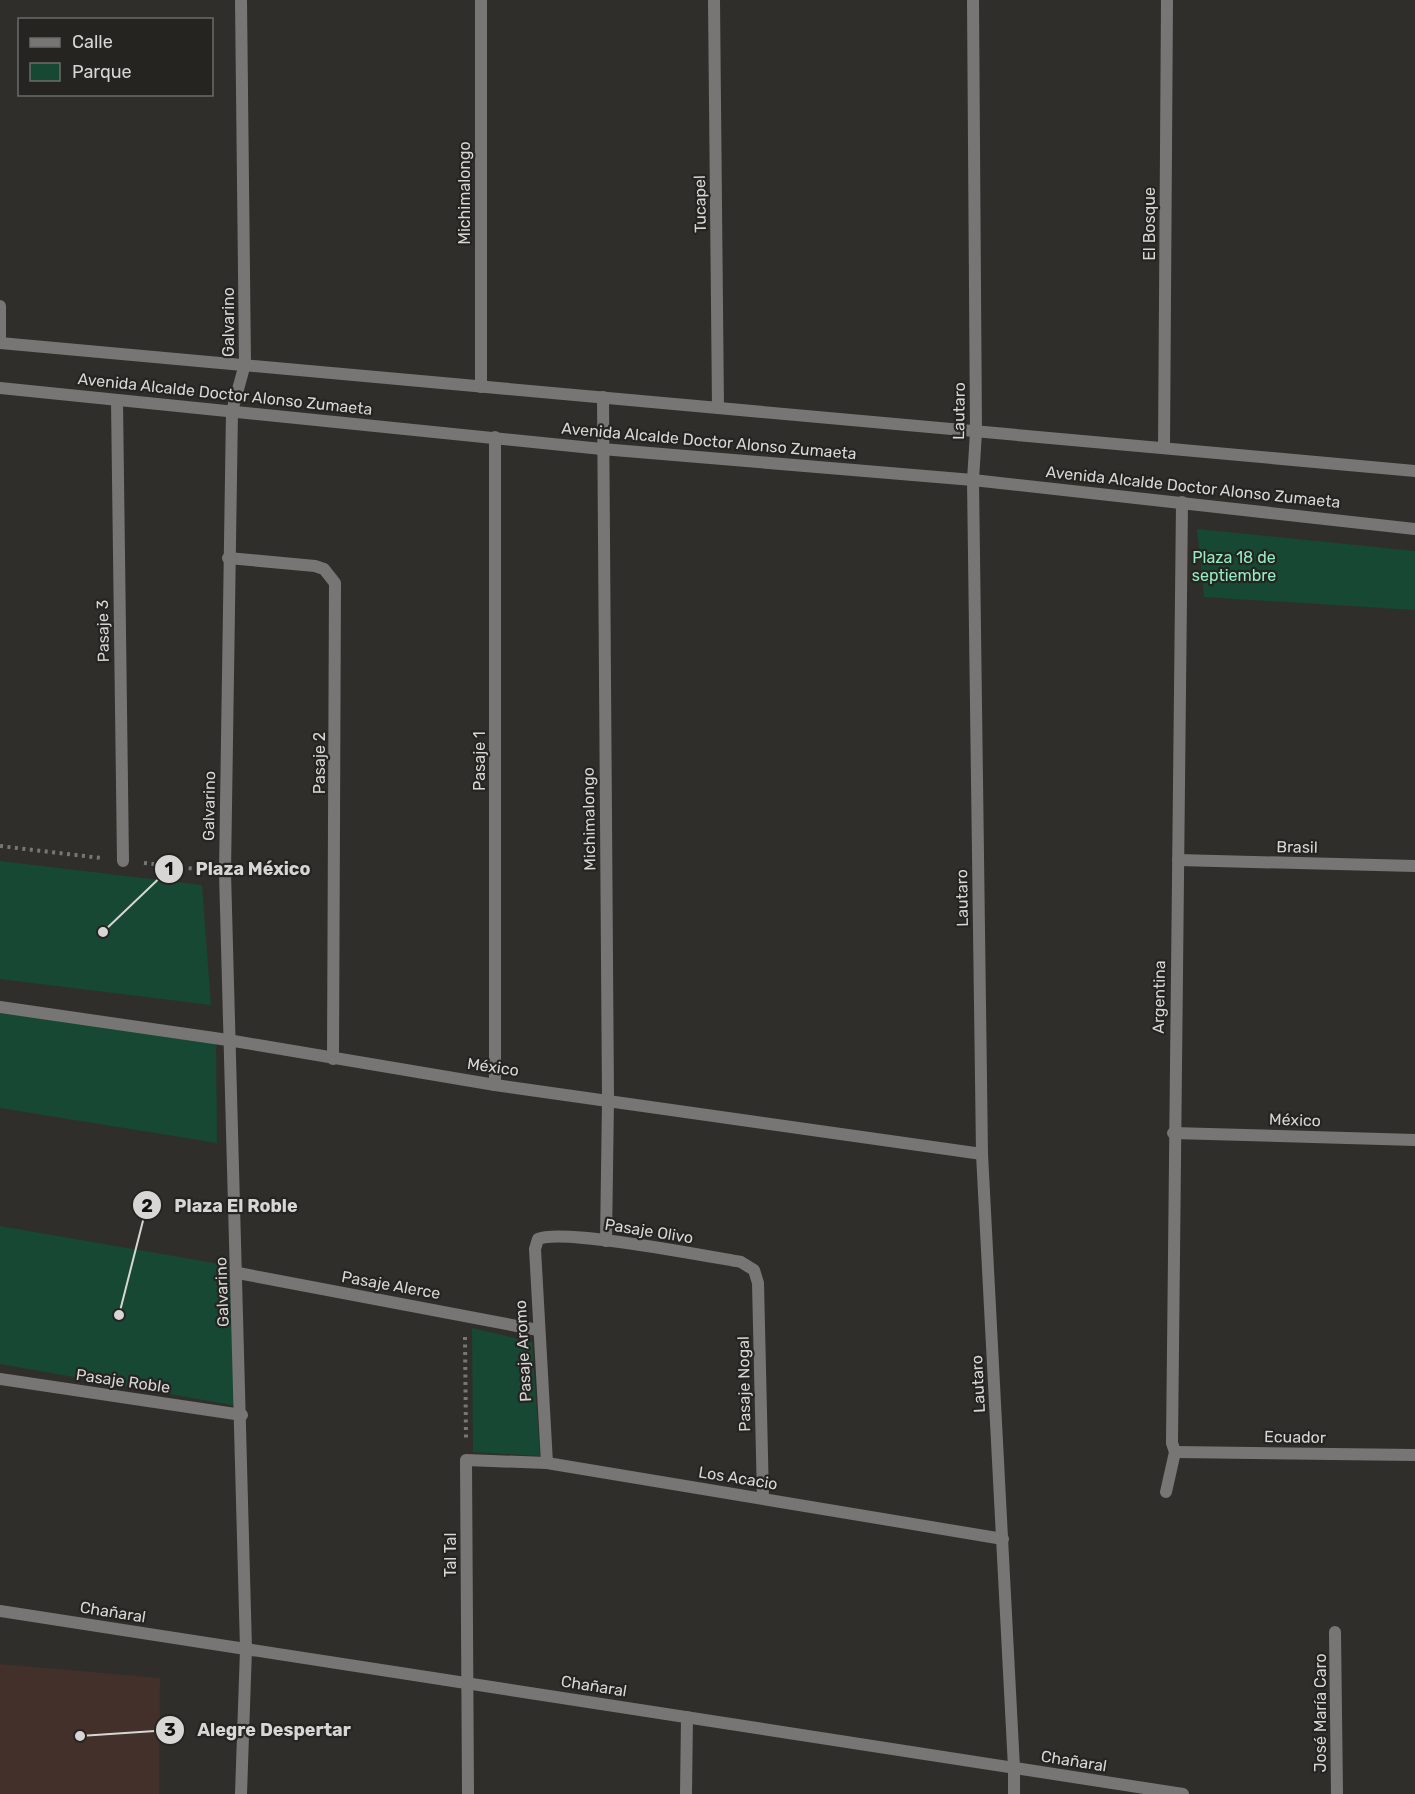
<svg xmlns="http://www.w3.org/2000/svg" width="1415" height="1794" font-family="Rubik,sans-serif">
  <rect width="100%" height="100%" fill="#2f2e2b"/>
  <path fill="#43302a" d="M 0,1664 L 160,1678 L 159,1794 L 0,1794 Z"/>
  <g fill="#174833">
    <path d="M 1197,529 L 1415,551 L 1415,610 L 1204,597 Z"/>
    <path d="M 0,861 L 202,885 L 211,1005 L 0,979 Z"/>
    <path d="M 0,1003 L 216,1032 L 217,1143 L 0,1108 Z"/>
    <path d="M 0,1226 L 237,1267 L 237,1406 L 0,1364 Z"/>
    <path d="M 472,1328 L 532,1342 L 540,1456 L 473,1452 Z"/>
  </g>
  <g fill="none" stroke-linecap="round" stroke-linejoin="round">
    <g stroke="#787775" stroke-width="4" stroke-dasharray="3 4.5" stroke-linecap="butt">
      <path d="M 0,846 L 101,858"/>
      <path d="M 144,863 L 205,870"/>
      <path d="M 465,1337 L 466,1438"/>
    </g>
    <g stroke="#777674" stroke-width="12">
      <path d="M 714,0 L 718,408"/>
      <path d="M 0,306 L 0,343"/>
      <path d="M 481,387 L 481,0"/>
      <path d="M 603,397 L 608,1100 L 606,1241"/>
      <path d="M 117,401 L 123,861"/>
      <path d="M 495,437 L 495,1085"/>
      <path d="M 1164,448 L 1167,0"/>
      <path d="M 228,558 L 315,566 L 324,569 L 335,583 L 333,1059"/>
      <path d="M 1178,860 L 1415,866"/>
      <path d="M 0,1007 L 228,1040 L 495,1085 L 982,1154"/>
      <path d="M 1173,1133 L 1415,1140"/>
      <path d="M 238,1273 L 538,1330"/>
      <path d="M 0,1379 L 242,1415"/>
      <path d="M 1175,1452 L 1415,1455"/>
      <path d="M 547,1463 L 535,1249 L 538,1239 C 562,1228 706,1256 741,1262 L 754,1270 L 758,1283 L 763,1498"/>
      <path d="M 1166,1492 L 1175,1452 L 1172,1443 L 1182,502"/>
      <path d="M 1335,1632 L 1337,1794"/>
      <path d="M 241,1794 L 246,1649 L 225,872 L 232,411 L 245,364 L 241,0"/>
      <path d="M 468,1794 L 466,1460 L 547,1463 L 1003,1539"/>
      <path d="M 686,1794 L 687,1717"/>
      <path d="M 1014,1794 L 1014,1768"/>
    </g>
    <g stroke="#777674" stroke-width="12">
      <path d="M 973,0 L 976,432 L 973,480 L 982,1154 L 1014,1768"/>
      <path d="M 0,343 L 1415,471"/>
      <path d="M 0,388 L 602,449 L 973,480 L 1415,529"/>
      <path d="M 0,1611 L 1183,1794"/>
    </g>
  </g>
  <g text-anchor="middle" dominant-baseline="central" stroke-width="4.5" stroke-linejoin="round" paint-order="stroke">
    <g font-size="16" fill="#d7d6d4" stroke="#252421">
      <text transform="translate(464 193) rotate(-90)">Michimalongo</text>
      <text transform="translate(700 204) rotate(-91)">Tucapel</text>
      <text transform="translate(1149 224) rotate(-90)">El Bosque</text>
      <text transform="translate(228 322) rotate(-90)">Galvarino</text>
      <text transform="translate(225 394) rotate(6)">Avenida Alcalde Doctor Alonso Zumaeta</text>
      <text transform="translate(959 411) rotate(-89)">Lautaro</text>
      <text transform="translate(709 441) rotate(5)">Avenida Alcalde Doctor Alonso Zumaeta</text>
      <text transform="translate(1193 487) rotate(6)">Avenida Alcalde Doctor Alonso Zumaeta</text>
      <text transform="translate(103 631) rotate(-91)">Pasaje 3</text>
      <text transform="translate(479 761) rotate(-90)">Pasaje 1</text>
      <text transform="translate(319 763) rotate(-90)">Pasaje 2</text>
      <text transform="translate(209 806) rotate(-89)">Galvarino</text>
      <text transform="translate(589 819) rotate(-91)">Michimalongo</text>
      <text transform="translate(1297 847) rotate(1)">Brasil</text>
      <text transform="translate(962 898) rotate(-91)">Lautaro</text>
      <text transform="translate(1159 997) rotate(-89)">Argentina</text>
      <text transform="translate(493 1067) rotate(8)">México</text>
      <text transform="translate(1295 1120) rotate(2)">México</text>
      <text transform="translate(649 1231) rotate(9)">Pasaje Olivo</text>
      <text transform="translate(391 1285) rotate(10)">Pasaje Alerce</text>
      <text transform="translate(222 1292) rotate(-92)">Galvarino</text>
      <text transform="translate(523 1351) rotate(-93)">Pasaje Aromo</text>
      <text transform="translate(123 1381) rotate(8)">Pasaje Roble</text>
      <text transform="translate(744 1384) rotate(-91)">Pasaje Nogal</text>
      <text transform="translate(978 1384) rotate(-93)">Lautaro</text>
      <text transform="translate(1295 1437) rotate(1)">Ecuador</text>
      <text transform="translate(738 1478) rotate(9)">Los Acacio</text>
      <text transform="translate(450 1555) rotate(-90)">Tal Tal</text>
      <text transform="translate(113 1612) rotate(9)">Chañaral</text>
      <text transform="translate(594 1686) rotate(9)">Chañaral</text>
      <text transform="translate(1320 1713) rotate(-90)">José María Caro</text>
      <text transform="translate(1074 1761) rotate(9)">Chañaral</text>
    </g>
    <g font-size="16" fill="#91eec2" stroke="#252421">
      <text x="1234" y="557">Plaza 18 de<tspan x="1234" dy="18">septiembre</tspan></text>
    </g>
  </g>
  <path fill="none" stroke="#d7d6d4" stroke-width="2" d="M103 932L169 869M119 1315L147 1205M80 1736L170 1730"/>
  <g fill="#d7d6d4" stroke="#252421" stroke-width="2">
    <circle cx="103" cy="932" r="6"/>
    <circle cx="119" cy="1315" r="6"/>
    <circle cx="80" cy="1736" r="6"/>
    <circle cx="169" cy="869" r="15"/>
    <circle cx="147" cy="1205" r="15"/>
    <circle cx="170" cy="1730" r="15"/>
  </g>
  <g font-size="18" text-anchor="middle" font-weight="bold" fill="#111">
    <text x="169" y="875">1</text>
    <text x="147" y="1212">2</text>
    <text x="170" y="1736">3</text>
  </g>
  <g font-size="18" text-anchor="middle" font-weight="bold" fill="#d7d6d4" stroke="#252421" stroke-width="4.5" stroke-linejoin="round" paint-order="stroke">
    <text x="253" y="875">Plaza México</text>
    <text x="236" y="1212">Plaza El Roble</text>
    <text x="274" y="1736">Alegre Despertar</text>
  </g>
  <rect x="18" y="18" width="195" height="78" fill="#252421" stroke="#6c6b69" stroke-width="1.5"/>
  <rect x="30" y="38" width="30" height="9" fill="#777674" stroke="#6c6b69" stroke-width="1.5"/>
  <text x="72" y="48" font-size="18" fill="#d7d6d4">Calle</text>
  <rect x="30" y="63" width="30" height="18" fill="#174833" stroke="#6c6b69" stroke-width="1.5"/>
  <text x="72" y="78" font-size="18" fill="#d7d6d4">Parque</text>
</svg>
